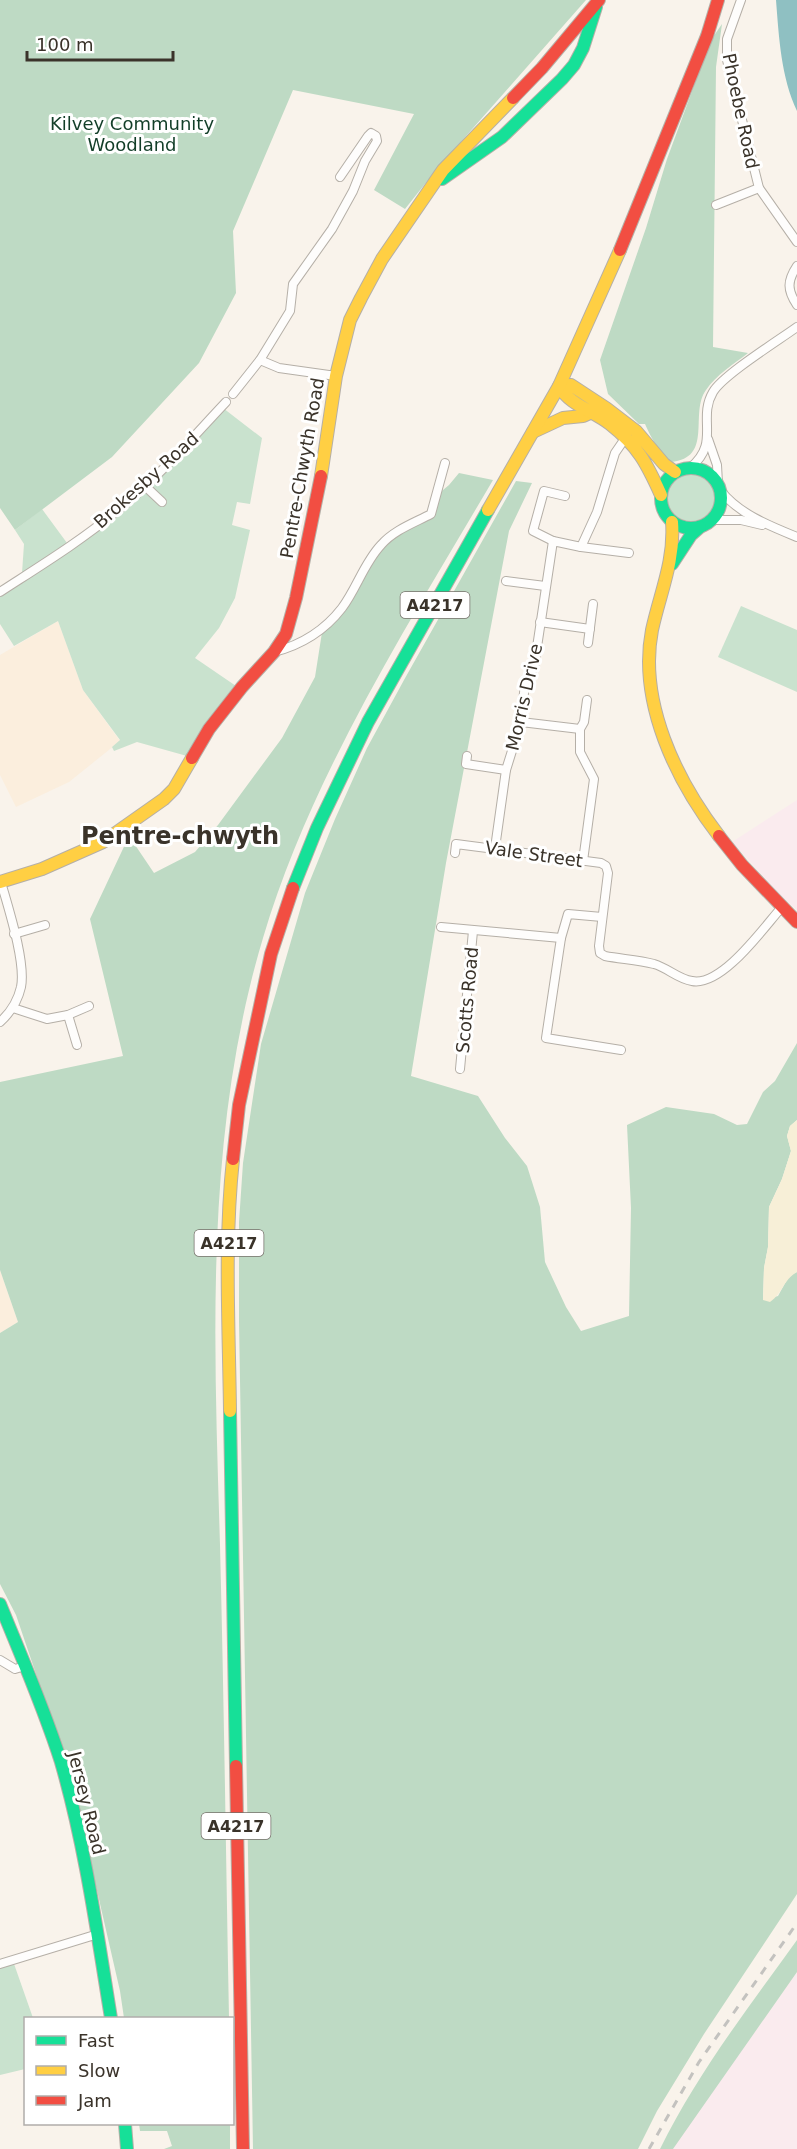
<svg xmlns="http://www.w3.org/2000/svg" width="797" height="2149" font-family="'DejaVu Sans',sans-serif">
  <rect width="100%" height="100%" fill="#f9f3eb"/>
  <g fill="#faebee">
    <path d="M 797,800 L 797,910 L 780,895 L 732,842 Z"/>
    <path d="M 797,1972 L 797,2149 L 673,2149 L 674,2146 Z"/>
  </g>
  <g fill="#fbeedd">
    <path d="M 58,621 L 83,690 L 120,741 L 69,782 L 16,807 L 0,775 L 0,655 Z"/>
    <path d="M 0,1270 L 18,1322 L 0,1333 Z"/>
  </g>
  <g fill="#c9e2ce">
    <path d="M 223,408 L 262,438 L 250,504 L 237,502 L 232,525 L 250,530 L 235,598 L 219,628 L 195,658 L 236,686 L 206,725 L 187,756 L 137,742 L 114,751 L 112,747 L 120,740 L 83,690 L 58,621 L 14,646 L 0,624 L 0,595 L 121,511 Z"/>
    <circle cx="691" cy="497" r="24"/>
    <path d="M 42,509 L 67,543 L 22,573 L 24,544 L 15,530 Z"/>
    <path d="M 741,606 L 797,630 L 797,692 L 718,657 Z"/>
    <path d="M 13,1961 L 33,2018 L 26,2018 L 25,2069 L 0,2075 L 0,1967 Z"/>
  </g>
  <g fill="#bedac4">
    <path d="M 0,0 L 586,0 L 436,170 L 405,209 L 374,190 L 414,114 L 293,90 L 233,231 L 236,293 L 199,363 L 112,457 L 15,530 L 0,508 Z"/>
    <path d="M 722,24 L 716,67 L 713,347 L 748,353 C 734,364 716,375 706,390 C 689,413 714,458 671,462 C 659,451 652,440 645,424 L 639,424 L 608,394 L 600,360 L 646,228 L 667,159 L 711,40 Z"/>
    <path d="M 459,473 L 493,480 C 408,625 311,776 263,938 C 204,1135 214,1341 220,1545 C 224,1702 226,1861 229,2018 L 124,2018 L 120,1991 L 71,1777 L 16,1615 L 0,1584 L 0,1333 L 18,1322 L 0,1270 L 0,1082 L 123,1056 L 90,919 L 129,836 L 154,873 L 195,852 L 218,825 L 282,738 L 315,677 L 323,626 L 342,608 L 379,547 L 431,514 L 437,495 L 449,485 Z"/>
    <path d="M 516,481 L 532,483 L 509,531 L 446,863 L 411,1076 L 478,1096 L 505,1138 L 527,1166 L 540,1207 L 545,1262 L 566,1307 L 581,1331 L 629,1316 L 631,1208 L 627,1125 L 666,1107 L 714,1114 L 737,1125 L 747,1124 L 763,1092 L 775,1081 L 797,1043 L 797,1120 L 790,1126 L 787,1136 L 791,1151 L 782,1179 L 769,1207 L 768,1247 L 764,1268 L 763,1300 L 778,1296 L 789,1276 L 797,1272 L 797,1894 L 704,2034 L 657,2111 L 638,2149 L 253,2149 L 239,1321 L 239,1222 L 243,1163 L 261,1044 L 305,893 L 335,819 L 367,748 L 404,680 Z"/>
    <path d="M 797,1940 L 797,1972 L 673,2149 L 660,2149 C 697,2074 748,2008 797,1940 Z"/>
    <path d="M 139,2124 L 230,2124 L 230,2149 L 164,2149 L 172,2146 L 167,2131 L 140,2131 Z"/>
  </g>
  <path fill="#f7efd7" d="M 797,1120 L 797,1272 C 783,1280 783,1293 770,1302 L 763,1300 L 764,1268 L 768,1247 L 769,1207 L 782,1179 L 791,1151 L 787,1136 L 790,1126 Z"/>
  <path fill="#8fc0c2" d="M 776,0 L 797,0 L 797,111 C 781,77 779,38 776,0 Z"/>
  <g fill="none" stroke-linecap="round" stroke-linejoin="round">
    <g stroke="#b5afa7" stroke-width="10">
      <g id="street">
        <path d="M 741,0 L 727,39 L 727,60 L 759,188 L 797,242"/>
        <path d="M 716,205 L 759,188"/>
        <path d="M 797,266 C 787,281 787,290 797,305"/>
        <path d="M 260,360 L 290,311 L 293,284 L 332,229 L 353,191 L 365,161 L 377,141 L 376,136 L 371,133 L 368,136 L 340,177"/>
        <path d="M 233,394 L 260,360 L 279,368 L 336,376"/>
        <path d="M 708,439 L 717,465 L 718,483"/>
        <path d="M 690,468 C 721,443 697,419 713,392 C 723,375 779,340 797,327"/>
        <path d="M 145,486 L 162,502"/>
        <path d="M 721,491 C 739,514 770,526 797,537"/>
        <path d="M 711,520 L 741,520 L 762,525"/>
        <path d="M 553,541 L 533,531 L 544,491 L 565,496"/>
        <path d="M 581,547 L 629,553"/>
        <path d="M 506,581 L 545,586"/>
        <path d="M 0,592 C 40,566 81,541 118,510 C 158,478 191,439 226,402"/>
        <path d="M 540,622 L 590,629"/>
        <path d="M 588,643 L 593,604"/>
        <path d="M 274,652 C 301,645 325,630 342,608 C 357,588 364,563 381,545 C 394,530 414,523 431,514 L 445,463"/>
        <path d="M 521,722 L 580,729 L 584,722 L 587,700"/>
        <path d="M 580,729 L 580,752 L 594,779 L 583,861"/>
        <path d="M 467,756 L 466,764 L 506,770"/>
        <path d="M 495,848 L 506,770 L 521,722 L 525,683 L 534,667 L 553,541 L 581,547 L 597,512 L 615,453 L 626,437"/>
        <path d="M 455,853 L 456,844 L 601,863 L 606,866 L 608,873 L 599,946 L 600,953 L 605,956 C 621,959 638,960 654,964 C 668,968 678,979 692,981 C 722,987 764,927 782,907"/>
        <path d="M 441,927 L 561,938 L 568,914 L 602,917"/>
        <path d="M 14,934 L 45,925"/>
        <path d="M 561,938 L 546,1038 L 621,1050"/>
        <path d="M 13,1008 L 47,1019 L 68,1015 L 89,1006"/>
        <path d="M 68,1015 L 77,1045"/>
        <path d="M 0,1022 C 10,1013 18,1000 21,987 C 26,962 8,907 1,882"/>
        <path d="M 460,1069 L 473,931"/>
        <path d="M 0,1660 L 15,1669 L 25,1666"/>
        <path d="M 0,1964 L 98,1934"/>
      </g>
    </g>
    <g stroke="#b5afa7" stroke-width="14">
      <g id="fast">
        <path d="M 442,179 L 502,137 L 562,79 L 574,65 L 583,48 L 596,7"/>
        <circle cx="691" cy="498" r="30"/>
        <path d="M 672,564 L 691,535 L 700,527"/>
        <path d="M 293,888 L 317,828 L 368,722 L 488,510"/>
        <path d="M 230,1411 L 236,1766"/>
        <path d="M 0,1604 C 21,1656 44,1708 61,1762 C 85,1845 97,1932 111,2018"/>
        <path d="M 125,2124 L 127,2149"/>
      </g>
    </g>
    <g stroke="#b5afa7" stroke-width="14">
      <g id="slow">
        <path d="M 533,432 L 563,418 L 583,416 L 592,412"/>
        <path d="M 321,476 L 336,376 L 350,320 L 361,298 L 382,259 L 443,170 L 513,98"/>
        <path d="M 661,495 C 647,464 638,446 610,424 C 594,411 569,405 559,386 L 571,385 L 606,408 L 636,431 L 664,464 L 675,472"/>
        <path d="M 488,510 L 559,386 L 620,250"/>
        <path d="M 672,522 C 675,561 660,593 652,630 C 638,702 676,780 719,836"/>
        <path d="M 0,882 L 42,869 L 103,842 L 164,799 L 174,789 L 192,758"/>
        <path d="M 230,1411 C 229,1327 224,1243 233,1159"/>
      </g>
    </g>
    <g stroke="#b5afa7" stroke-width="14">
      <g id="jam">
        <path d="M 513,98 L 542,68 L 599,0"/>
        <path d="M 620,250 L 707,36 L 718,0"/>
        <path d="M 192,758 L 209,729 L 242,687 L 274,652 L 286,634 L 296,598 L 321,476"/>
        <path d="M 719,836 L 742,865 L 797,922"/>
        <path d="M 233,1159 L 239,1105 L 271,954 L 293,888"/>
        <path d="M 236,1766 L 243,2149"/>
      </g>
    </g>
    <use href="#street" stroke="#fefdfc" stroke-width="8"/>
    <use href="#fast" stroke="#16e098" stroke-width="12"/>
    <use href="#slow" stroke="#ffcf43" stroke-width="12"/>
    <use href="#jam" stroke="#f24e42" stroke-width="12"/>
    <path stroke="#c3c2bf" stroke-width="3" stroke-dasharray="8 8" stroke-linecap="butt" d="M 649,2149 L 699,2062 L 797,1923"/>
  </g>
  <g text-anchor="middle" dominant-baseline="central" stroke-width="6" stroke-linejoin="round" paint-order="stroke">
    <g fill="#fff" stroke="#75706a" stroke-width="1.5">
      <rect x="400.5" y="592" width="69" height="26" rx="4.5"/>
      <rect x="194.5" y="1230" width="69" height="26" rx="4.5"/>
      <rect x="201.5" y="1813" width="69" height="26" rx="4.5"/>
    </g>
    <g font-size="16" font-weight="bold" fill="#3a332a">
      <text x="435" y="605">A4217</text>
      <text x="229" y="1243">A4217</text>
      <text x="236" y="1826">A4217</text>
    </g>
    <g font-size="18" fill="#3a332a" stroke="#fff">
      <text transform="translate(741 111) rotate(78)">Phoebe Road</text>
      <text transform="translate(302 468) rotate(-80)">Pentre-Chwyth Road</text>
      <text transform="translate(146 480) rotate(-42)">Brokesby Road</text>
      <text transform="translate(524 697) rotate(-77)">Morris Drive</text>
      <text transform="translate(534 854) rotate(8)">Vale Street</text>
      <text transform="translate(467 1000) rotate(-85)">Scotts Road</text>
      <text transform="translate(87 1803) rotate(76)">Jersey Road</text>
    </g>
    <g font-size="18" fill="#123e28" stroke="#fff">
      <text x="132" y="123">Kilvey Community<tspan x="132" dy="21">Woodland</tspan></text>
    </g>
    <g font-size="24" font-weight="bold" fill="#3a332a" stroke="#fff">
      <text x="180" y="836">Pentre-chwyth</text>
    </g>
  </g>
  <rect x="24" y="2017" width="210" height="108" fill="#ffffff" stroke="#b0adaa" stroke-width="1.5"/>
  <rect x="36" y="2036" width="30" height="9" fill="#16e098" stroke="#b0adaa" stroke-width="1.5"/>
  <text x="78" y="2047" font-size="18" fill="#3a332a">Fast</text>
  <rect x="36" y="2066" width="30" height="9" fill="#ffcf43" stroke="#b0adaa" stroke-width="1.5"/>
  <text x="78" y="2077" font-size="18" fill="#3a332a">Slow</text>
  <rect x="36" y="2096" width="30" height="9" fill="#f24e42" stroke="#b0adaa" stroke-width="1.5"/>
  <text x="78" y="2107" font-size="18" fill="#3a332a">Jam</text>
  <path d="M27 51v9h146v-9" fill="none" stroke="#3a332a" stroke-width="3"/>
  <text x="36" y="51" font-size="18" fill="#3a332a" stroke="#ffffff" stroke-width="4.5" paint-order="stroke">100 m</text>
</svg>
